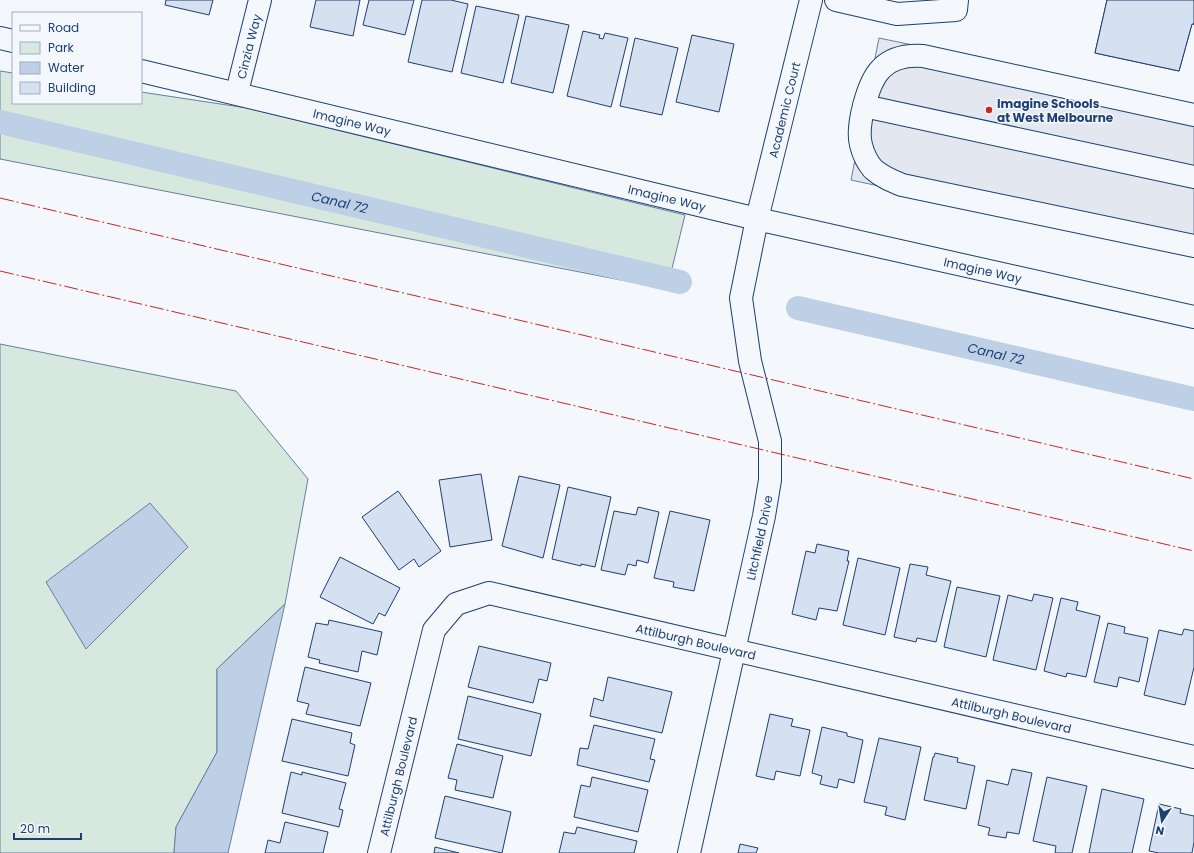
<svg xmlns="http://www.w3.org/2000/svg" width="1194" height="853" font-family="Poppins,sans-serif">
  <rect width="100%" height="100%" fill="#f4f7fb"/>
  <g fill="#d7e8df" stroke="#687fa3">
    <path d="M 0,71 L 13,73 L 13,103 L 141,103 L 141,92 L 247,108 L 685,215 L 667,289 L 0,159 Z"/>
    <path d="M 0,344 L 236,391 L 308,479 L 285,604 L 217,669 L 217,752 L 176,827 L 174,853 L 0,853 Z"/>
  </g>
  <path fill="#e3e8f0" stroke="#687fa3" d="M 879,38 L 1194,104 L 1194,254 L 851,180 Z"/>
  <g fill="#bed0e5" stroke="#687fa3">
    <path d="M 150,503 L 188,547 L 86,649 L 46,582 Z"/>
    <path d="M 285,604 L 228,853 L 174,853 L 176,827 L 217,752 L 217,669 Z"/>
  </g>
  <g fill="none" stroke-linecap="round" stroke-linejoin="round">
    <g stroke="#bed0e5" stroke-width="24">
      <path id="s1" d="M 0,122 L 680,282"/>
      <path id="s2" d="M 798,308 L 1194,399"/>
    </g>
  </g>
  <g fill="#d5e0f0" stroke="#1d3f73">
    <path d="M 166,0 L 213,0 L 209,15 L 165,5 Z"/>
    <path d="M 316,0 L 360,0 L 353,36 L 310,27 Z"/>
    <path d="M 369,0 L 414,0 L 405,35 L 363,25 Z"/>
    <path d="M 422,0 L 451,0 L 468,4 L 452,72 L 408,62 Z"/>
    <path d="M 1107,0 L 1194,0 L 1194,24 L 1192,24 L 1179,71 L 1095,53 Z"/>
    <path d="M 1107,0 L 1194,0 L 1194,24 L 1192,24 L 1179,71 L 1095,53 Z"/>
    <path d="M 476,6 L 519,15 L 503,83 L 461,73 Z"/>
    <path d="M 526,16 L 569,25 L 553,93 L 511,83 Z"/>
    <path d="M 583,31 L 600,35 L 599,38 L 603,39 L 605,33 L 628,38 L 611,107 L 567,96 Z"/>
    <path d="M 692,35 L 734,44 L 719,112 L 676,102 Z"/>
    <path d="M 635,38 L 678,48 L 662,115 L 620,106 Z"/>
    <path d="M 481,474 L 492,540 L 450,547 L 439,480 Z"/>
    <path d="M 519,476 L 560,485 L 543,558 L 502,546 Z"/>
    <path d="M 568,487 L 611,497 L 595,567 L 581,564 L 581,566 L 552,559 Z"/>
    <path d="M 398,491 L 441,551 L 419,567 L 414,559 L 399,570 L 362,517 Z"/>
    <path d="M 638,507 L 659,512 L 648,563 L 637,560 L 636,566 L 628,564 L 625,575 L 601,570 L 614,511 L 636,515 Z"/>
    <path d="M 670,511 L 710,520 L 694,591 L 673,587 L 674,582 L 654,578 Z"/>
    <path d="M 817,544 L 849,551 L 847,561 L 849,561 L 837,611 L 819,608 L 816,620 L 792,614 L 806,551 L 815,553 Z"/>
    <path d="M 340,557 L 400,588 L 385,616 L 379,613 L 373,624 L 320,597 Z"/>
    <path d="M 858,558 L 900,568 L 885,635 L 843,625 Z"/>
    <path d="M 910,564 L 928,567 L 926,575 L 951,581 L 936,642 L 917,638 L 916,642 L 894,637 Z"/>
    <path d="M 957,587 L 1000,596 L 986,657 L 944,647 Z"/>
    <path d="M 1034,594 L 1053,598 L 1036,670 L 993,660 L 1008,595 L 1032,601 Z"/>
    <path d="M 1061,598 L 1078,602 L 1076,610 L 1100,616 L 1086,677 L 1067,673 L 1066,677 L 1044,671 Z"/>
    <path d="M 329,620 L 382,632 L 377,655 L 362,651 L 358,672 L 319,663 L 320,660 L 308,657 L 316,623 L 328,625 Z"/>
    <path d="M 1108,623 L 1125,627 L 1124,633 L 1148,638 L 1139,682 L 1119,677 L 1117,687 L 1094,682 Z"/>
    <path d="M 1184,629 L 1194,631 L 1194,667 L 1185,705 L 1144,695 L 1159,630 L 1182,635 Z"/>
    <path d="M 479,646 L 551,663 L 547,681 L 539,679 L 533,703 L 468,687 Z"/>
    <path d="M 305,667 L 371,683 L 360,726 L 306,714 L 309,704 L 297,701 Z"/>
    <path d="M 608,677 L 672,692 L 662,733 L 590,716 L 594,698 L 603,701 Z"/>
    <path d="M 468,696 L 541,714 L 531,756 L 458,739 Z"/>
    <path d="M 770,714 L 793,719 L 791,726 L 810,730 L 800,776 L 776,771 L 774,780 L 756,776 Z"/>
    <path d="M 292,719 L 352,733 L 350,743 L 355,745 L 348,776 L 282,761 Z"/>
    <path d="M 594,725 L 655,739 L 650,759 L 655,760 L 649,782 L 577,765 L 580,748 L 588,749 Z"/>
    <path d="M 822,727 L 847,733 L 847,736 L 863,740 L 854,783 L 839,779 L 837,788 L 820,784 L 822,776 L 812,773 Z"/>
    <path d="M 879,738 L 921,747 L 905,820 L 885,815 L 887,807 L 864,802 Z"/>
    <path d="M 457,744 L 503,756 L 493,798 L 455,790 L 457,780 L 448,778 Z"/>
    <path d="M 935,753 L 958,758 L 957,762 L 975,766 L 966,809 L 924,800 L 933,757 L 934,757 Z"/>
    <path d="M 1012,769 L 1032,773 L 1019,834 L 1007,832 L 1006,838 L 988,835 L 990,828 L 978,825 L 987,780 L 1008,785 Z"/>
    <path d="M 291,772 L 302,775 L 302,772 L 346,783 L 339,809 L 343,810 L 339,827 L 282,813 Z"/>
    <path d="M 592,777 L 648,790 L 638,832 L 574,817 L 581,785 L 590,787 Z"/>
    <path d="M 1047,777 L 1087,786 L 1072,853 L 1055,853 L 1056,846 L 1033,841 Z"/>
    <path d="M 1102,789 L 1144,799 L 1132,853 L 1089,853 Z"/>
    <path d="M 445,796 L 511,812 L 502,853 L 435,838 Z"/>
    <path d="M 1159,804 L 1181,809 L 1180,813 L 1194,816 L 1194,842 L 1192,853 L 1159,853 L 1149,851 Z"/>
    <path d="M 285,822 L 328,832 L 323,853 L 265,853 L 268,840 L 280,843 Z"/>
    <path d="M 577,827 L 637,841 L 634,853 L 559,853 L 564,832 L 575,834 Z"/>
    <path d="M 740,844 L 758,848 L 756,853 L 738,853 Z"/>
    <path d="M 435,847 L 459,853 L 434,853 Z"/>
  </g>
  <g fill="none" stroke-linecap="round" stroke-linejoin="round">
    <g stroke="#1d3f73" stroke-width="24">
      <g id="minor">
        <path d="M 836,0 L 897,14 L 956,10 L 957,0"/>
        <path d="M 0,38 L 13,41"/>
        <path id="s3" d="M 141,71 L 757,219 L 1194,317"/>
        <path id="s4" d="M 237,92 L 260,0"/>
        <path d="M 864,106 L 1194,177"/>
        <path d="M 1194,115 L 923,56 C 907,55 892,57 881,69 C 868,82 856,126 861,145 C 863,153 867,162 873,169 C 882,177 892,181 902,185 L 1194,246"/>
        <path id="s5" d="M 379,853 L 434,630 L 456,604 L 489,593 L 1194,757"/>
        <path id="s6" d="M 689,853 L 764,516 L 770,480 L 770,441 L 750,361 L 741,298 L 757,219 L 811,0"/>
      </g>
    </g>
    <use href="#minor" stroke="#f4f7fb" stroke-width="22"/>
    <g stroke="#c62828" stroke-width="1" stroke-dasharray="14 3 2 3" stroke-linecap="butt">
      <path d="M 0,198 L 1194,479"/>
      <path d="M 0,271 L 1194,551"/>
    </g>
  </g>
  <circle fill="#c62828" stroke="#f4f7fb" stroke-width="1.5" cx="989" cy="110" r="4"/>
  <g text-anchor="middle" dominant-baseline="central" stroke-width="3" stroke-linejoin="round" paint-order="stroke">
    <g font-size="12" fill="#1d3f73" stroke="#f4f7fb">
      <text stroke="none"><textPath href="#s4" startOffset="47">Cinzia Way</textPath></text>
      <text stroke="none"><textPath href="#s6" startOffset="760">Academic Court</textPath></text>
      <text stroke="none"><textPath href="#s3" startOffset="217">Imagine Way</textPath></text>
      <text stroke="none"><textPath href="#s3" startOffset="541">Imagine Way</textPath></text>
      <text stroke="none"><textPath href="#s3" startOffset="865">Imagine Way</textPath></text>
      <text stroke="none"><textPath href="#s6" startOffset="323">Litchfield Drive</textPath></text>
      <text stroke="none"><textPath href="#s5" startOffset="511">Attilburgh Boulevard</textPath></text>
      <text stroke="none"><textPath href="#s5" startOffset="835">Attilburgh Boulevard</textPath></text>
      <text stroke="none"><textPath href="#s5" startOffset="79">Attilburgh Boulevard</textPath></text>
    </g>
    <g font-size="12" font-weight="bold" fill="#1d3f73" stroke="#f4f7fb" text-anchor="start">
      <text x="997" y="103">Imagine Schools<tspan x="997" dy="14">at West Melbourne</tspan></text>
    </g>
    <g font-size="13" font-style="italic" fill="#1d3f73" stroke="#f4f7fb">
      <text stroke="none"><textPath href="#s1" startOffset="349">Canal 72</textPath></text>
      <text stroke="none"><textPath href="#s2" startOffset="203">Canal 72</textPath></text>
    </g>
  </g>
  <rect x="12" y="12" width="130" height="92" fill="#f4f7fb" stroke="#9eadc5"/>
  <rect x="20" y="25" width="20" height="6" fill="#f4f7fb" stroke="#9eadc5"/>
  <text x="48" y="32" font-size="12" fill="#1d3f73">Road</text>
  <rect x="20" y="42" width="20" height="12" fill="#d7e8df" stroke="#9eadc5"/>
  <text x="48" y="52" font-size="12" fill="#1d3f73">Park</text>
  <rect x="20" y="62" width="20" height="12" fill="#bed0e5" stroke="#9eadc5"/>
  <text x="48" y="72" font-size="12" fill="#1d3f73">Water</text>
  <rect x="20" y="82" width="20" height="12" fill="#d5e0f0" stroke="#9eadc5"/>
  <text x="48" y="92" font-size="12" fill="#1d3f73">Building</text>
  <g transform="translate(1162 821) rotate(192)" stroke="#f4f7fb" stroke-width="3" paint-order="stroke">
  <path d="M0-3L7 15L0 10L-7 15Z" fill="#1d3f73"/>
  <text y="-6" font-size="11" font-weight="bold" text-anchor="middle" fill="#1d3f73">N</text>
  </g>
  <path d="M14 833v6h67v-6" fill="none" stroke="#1d3f73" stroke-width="2"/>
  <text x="20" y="833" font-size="12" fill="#1d3f73" stroke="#f4f7fb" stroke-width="3" paint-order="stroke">20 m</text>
</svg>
